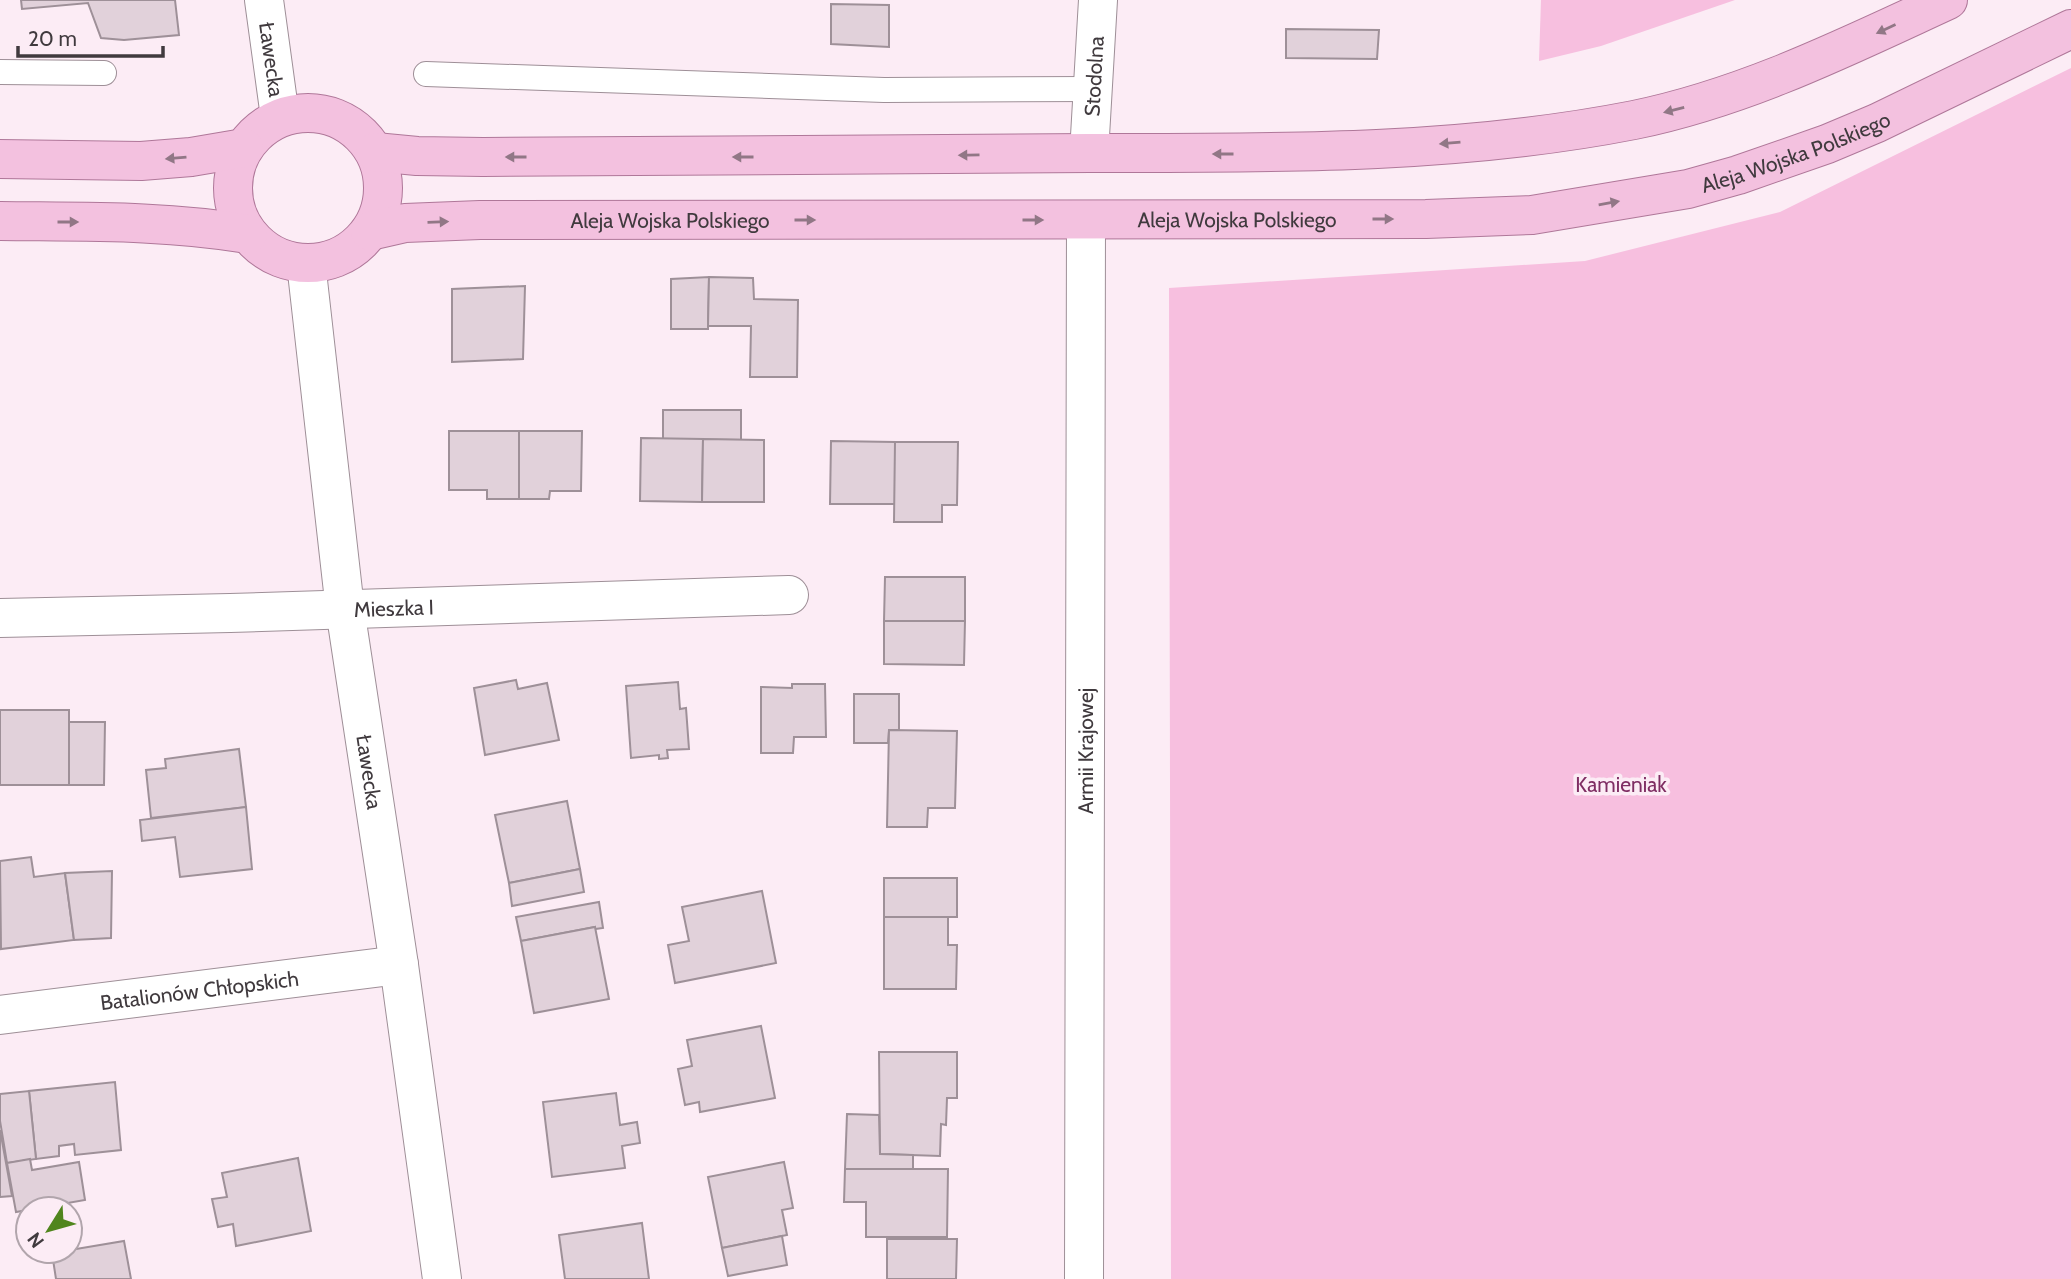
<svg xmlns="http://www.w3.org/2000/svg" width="2071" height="1279" font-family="Cabin,sans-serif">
  <rect width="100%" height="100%" fill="#fcecf5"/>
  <g fill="#f7bfdf">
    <path d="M 1541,0 L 1735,0 L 1601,46 L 1539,61 Z"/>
    <path d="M 2071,68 L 2071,1279 L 1171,1279 L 1169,288 L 1585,261 L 1780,212 Z"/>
  </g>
  <g fill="#e1d1da" stroke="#9e9098" stroke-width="2">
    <path d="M 21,0 L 175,0 L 179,35 L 124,40 L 101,38 L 88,3 L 22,9 Z"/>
    <path d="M 831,4 L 889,5 L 889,47 L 831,44 Z"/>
    <path d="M 1286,29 L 1379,30 L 1377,59 L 1286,58 Z"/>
    <path d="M 709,277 L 708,329 L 671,329 L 671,279 Z"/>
    <path d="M 709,277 L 753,278 L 754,299 L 798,300 L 797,377 L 750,377 L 751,326 L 708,326 Z"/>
    <path d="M 525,286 L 523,359 L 452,362 L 452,289 Z"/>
    <path d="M 663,410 L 741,410 L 741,440 L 663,439 Z"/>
    <path d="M 449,431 L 519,431 L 519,499 L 487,499 L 487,490 L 449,490 Z"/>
    <path d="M 519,431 L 582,431 L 581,491 L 550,491 L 549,499 L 519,499 Z"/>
    <path d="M 641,438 L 703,439 L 702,502 L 640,501 Z"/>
    <path d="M 703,439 L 764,440 L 764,502 L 702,502 Z"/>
    <path d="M 831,441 L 895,442 L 895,504 L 830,504 Z"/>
    <path d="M 895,442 L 958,442 L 957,505 L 942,505 L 942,522 L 894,522 Z"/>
    <path d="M 885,577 L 965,577 L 965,621 L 884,621 Z"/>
    <path d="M 884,621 L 965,621 L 964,665 L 884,664 Z"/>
    <path d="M 516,680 L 518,689 L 547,683 L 559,740 L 485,755 L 474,688 Z"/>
    <path d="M 678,682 L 680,709 L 686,708 L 689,749 L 667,750 L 668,758 L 659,759 L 659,755 L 631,758 L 626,686 Z"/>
    <path d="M 792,684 L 825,684 L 826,737 L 794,737 L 793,753 L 761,753 L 761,687 L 792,688 Z"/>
    <path d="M 854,694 L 899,694 L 899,730 L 889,730 L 888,743 L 854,743 Z"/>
    <rect x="0" y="710" width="69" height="75"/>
    <path d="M 69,722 L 105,722 L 104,785 L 69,785 Z"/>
    <path d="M 889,730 L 957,731 L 955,808 L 928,808 L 927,827 L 887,827 Z"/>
    <path d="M 239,749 L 246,807 L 151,818 L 146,770 L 166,768 L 165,759 Z"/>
    <path d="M 567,801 L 580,869 L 509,883 L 495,815 Z"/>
    <path d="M 246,807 L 252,869 L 180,877 L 175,837 L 142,841 L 140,820 Z"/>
    <path d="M 31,857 L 34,877 L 65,873 L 74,940 L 1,949 L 0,861 Z"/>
    <path d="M 580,869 L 584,892 L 512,906 L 509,883 Z"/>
    <path d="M 112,871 L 111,938 L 74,940 L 65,873 Z"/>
    <rect x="884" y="878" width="73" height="39"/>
    <path d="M 762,891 L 776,963 L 675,983 L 668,945 L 689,941 L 682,907 Z"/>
    <path d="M 599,902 L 603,928 L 595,929 L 595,927 L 521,941 L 516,917 Z"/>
    <path d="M 884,917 L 948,917 L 948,945 L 957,945 L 956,989 L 884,989 Z"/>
    <path d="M 595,927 L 609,999 L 534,1013 L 521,941 Z"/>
    <path d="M 761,1026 L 775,1098 L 700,1112 L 699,1102 L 685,1105 L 678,1069 L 692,1066 L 687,1040 Z"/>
    <path d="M 879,1052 L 957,1052 L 957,1098 L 947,1098 L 946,1125 L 941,1124 L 940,1156 L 880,1154 Z"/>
    <path d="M 115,1082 L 121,1150 L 75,1155 L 74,1144 L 59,1146 L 59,1156 L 36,1159 L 29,1091 Z"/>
    <path d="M 29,1091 L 36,1159 L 7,1163 L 0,1121 L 0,1094 Z"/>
    <path d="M 616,1093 L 620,1125 L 637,1122 L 640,1143 L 622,1146 L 625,1168 L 552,1177 L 543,1102 Z"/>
    <path d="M 847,1114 L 879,1115 L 880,1154 L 913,1155 L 913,1169 L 845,1169 Z"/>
    <path d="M 0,1130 L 12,1196 L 0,1197 Z"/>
    <path d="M 298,1158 L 311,1231 L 236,1246 L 233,1224 L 218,1227 L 212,1199 L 227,1197 L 222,1173 Z"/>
    <path d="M 30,1159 L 32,1170 L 79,1162 L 85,1200 L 16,1212 L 7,1163 Z"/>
    <path d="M 784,1162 L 793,1208 L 782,1210 L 787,1235 L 722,1248 L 708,1177 Z"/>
    <path d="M 845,1169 L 948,1169 L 947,1237 L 866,1237 L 866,1202 L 844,1202 Z"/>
    <path d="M 642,1223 L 649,1279 L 565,1279 L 559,1235 Z"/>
    <path d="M 782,1236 L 787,1265 L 728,1276 L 722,1248 Z"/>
    <path d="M 887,1239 L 957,1239 L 956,1279 L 887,1279 Z"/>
    <path d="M 124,1241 L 131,1279 L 56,1279 L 52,1253 Z"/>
  </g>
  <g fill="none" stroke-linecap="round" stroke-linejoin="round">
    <g stroke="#9e8f97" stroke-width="26">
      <g id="lane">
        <path d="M 0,72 L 104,73"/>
        <path d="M 426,74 L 884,90 L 1092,89"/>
      </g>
    </g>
    <g stroke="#9e8f97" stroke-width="40">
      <g id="street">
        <path id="s1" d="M 1089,153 L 1098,0"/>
        <path id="s2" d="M 0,618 L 230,613 L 789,595"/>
        <path id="s3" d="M 0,1015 L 399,965"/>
        <path id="s4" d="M 1084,1279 L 1086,220"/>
      </g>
    </g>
    <g stroke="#9e8f97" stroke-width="40">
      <g id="secondary">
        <path id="s5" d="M 264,0 L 280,117"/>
        <path id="s6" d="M 306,263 L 345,609 L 399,965 L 442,1279"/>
      </g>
    </g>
    <g stroke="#af7799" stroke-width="40">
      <g id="primary">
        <circle cx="308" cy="188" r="75"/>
        <path d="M 375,152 L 417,156 L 483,157 C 685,157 887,154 1090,153 C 1271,153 1456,155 1634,120 C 1746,97 1846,47 1948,0"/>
        <path d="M 0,159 L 141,161 L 191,157 L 244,148"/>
        <path d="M 0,221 C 83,222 165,220 248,234"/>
        <path id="s7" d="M 370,231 L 405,223 L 480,220 L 1426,219 L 1532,215 L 1688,189 L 1738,175 L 1827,144 L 1877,123 L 2071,29"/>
      </g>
    </g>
    <use href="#lane" stroke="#fff" stroke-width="24"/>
    <use href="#street" stroke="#fff" stroke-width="38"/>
    <use href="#secondary" stroke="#fff" stroke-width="38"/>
    <use href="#primary" stroke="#f3c1df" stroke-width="38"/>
  </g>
  <defs><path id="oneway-solid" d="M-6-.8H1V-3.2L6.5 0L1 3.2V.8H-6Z" transform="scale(1.75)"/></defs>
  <g fill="#917786">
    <use href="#oneway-solid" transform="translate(1886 29) rotate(155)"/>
    <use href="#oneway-solid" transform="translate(1674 110) rotate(166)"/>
    <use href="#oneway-solid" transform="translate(1450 143) rotate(175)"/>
    <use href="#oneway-solid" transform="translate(1223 154) rotate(180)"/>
    <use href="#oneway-solid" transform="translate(969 155) rotate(179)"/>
    <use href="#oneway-solid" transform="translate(516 157) rotate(-180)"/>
    <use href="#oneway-solid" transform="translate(743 157) rotate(180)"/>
    <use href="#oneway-solid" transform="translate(176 158) rotate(175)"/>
    <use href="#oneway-solid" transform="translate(1609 203) rotate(-10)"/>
    <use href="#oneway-solid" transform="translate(1383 219)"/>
    <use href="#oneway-solid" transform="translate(805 220)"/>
    <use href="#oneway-solid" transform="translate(1033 220)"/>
    <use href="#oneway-solid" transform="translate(68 222)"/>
    <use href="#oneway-solid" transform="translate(438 222) rotate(-2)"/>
  </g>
  <g text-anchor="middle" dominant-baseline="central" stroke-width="7" stroke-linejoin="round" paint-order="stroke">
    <g font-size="21" fill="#403a3e" stroke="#fcecf5">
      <text stroke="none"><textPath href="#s5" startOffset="60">Ławecka</textPath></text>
      <text stroke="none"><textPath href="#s1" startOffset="77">Stodolna</textPath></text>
      <text stroke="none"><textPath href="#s7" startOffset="1435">Aleja Wojska Polskiego</textPath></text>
      <text stroke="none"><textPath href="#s7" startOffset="301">Aleja Wojska Polskiego</textPath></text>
      <text stroke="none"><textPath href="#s7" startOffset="868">Aleja Wojska Polskiego</textPath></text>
      <text stroke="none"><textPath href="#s2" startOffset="394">Mieszka I</textPath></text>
      <text stroke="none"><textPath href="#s4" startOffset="528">Armii Krajowej</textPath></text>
      <text stroke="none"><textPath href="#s6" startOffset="513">Ławecka</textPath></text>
      <text stroke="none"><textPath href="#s3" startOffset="201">Batalionów Chłopskich</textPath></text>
    </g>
    <g font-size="21" fill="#7f2d63" stroke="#fcecf5">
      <text x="1621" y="784">Kamieniak</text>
    </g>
  </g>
  <g transform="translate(49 1230) rotate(233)"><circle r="33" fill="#fcecf5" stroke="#b1a5ac" stroke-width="2"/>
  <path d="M0-5L12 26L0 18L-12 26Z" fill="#50851d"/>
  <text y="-10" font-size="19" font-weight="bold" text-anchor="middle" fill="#403a3e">N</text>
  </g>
  <path d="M18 46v10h145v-10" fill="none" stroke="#403a3e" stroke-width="3.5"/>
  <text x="28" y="46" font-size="21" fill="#403a3e" stroke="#fcecf5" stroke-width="5" paint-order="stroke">20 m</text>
</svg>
